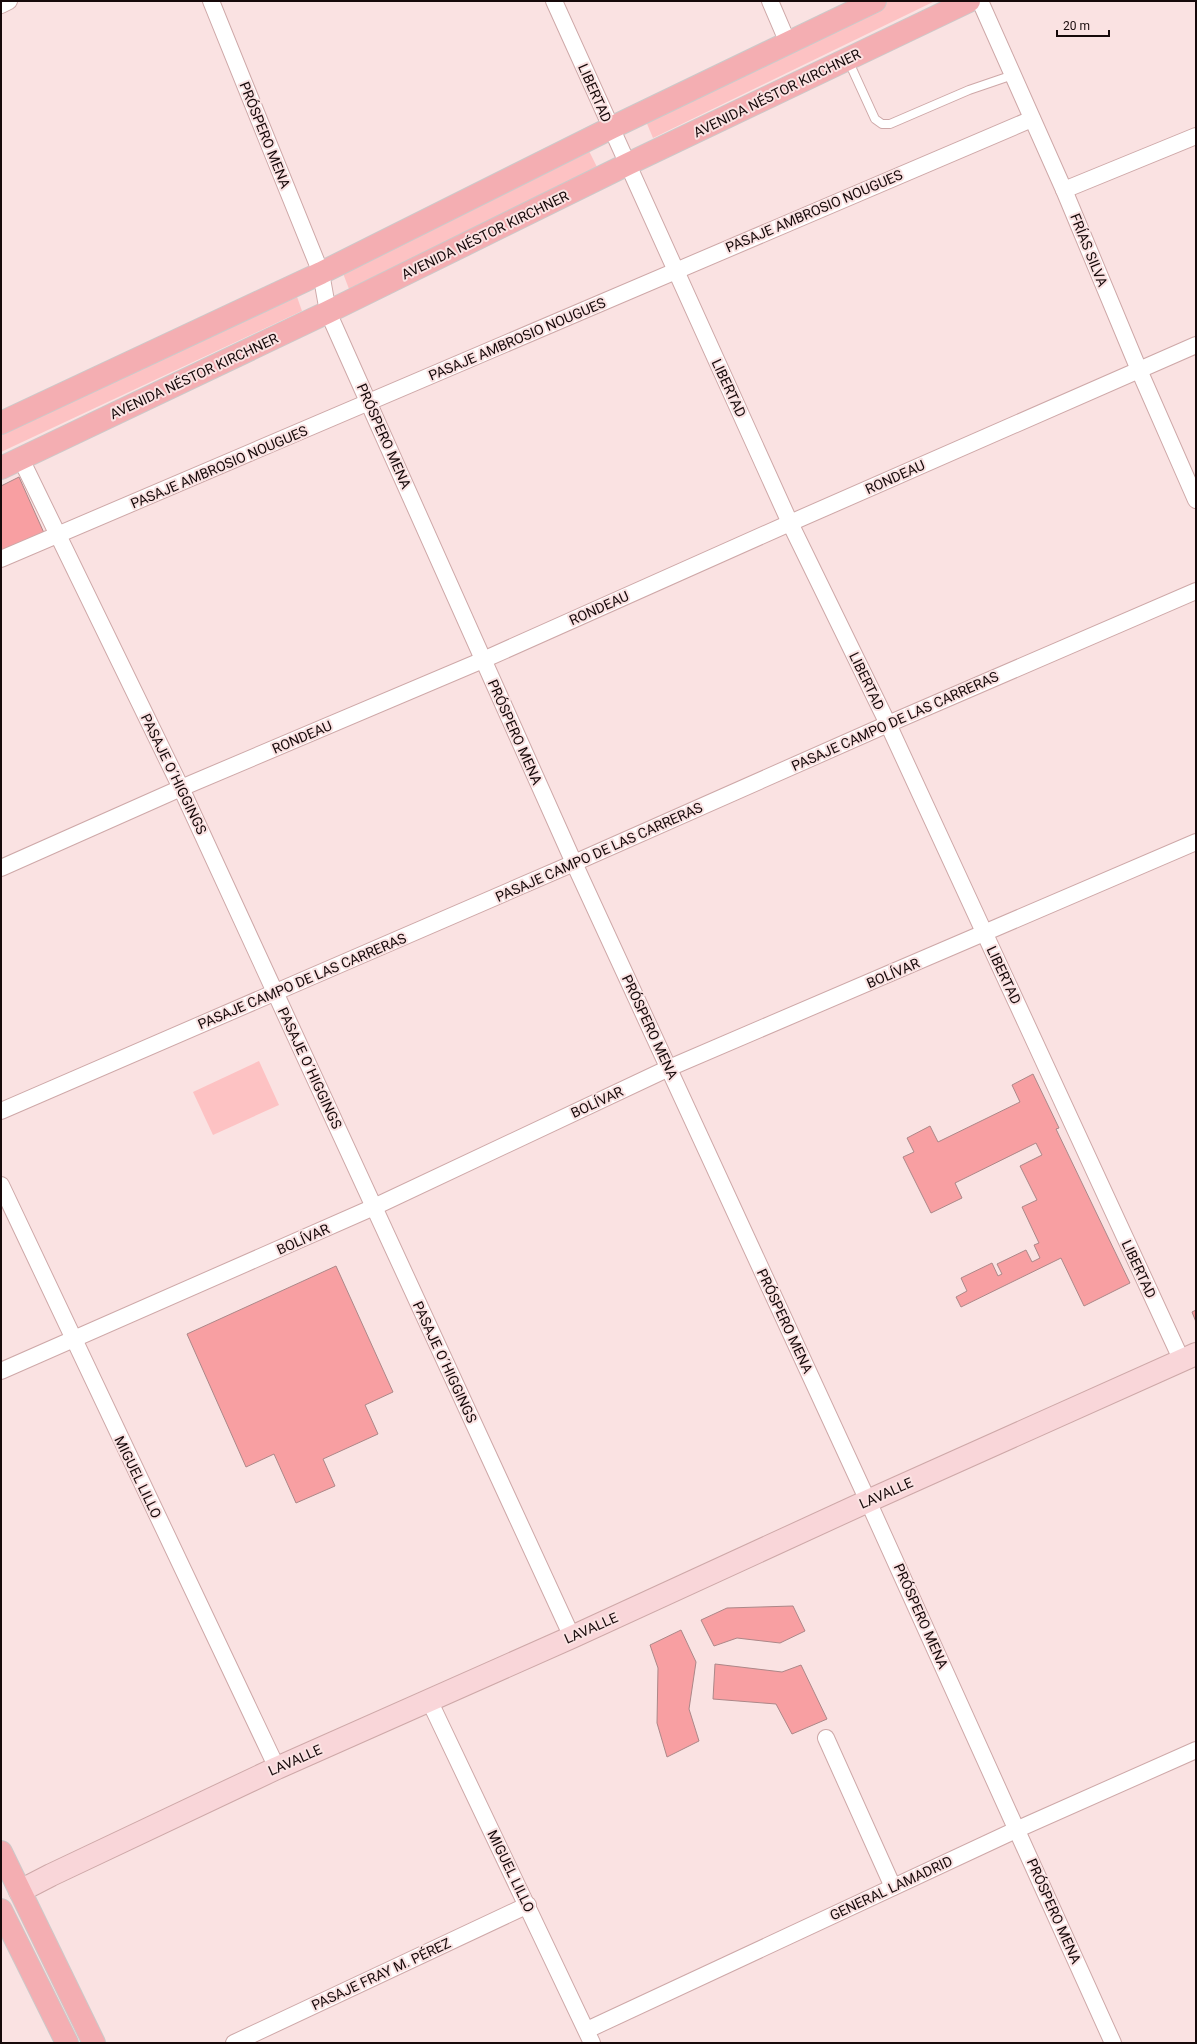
<svg xmlns="http://www.w3.org/2000/svg" width="1197" height="2044" font-family="Roboto,sans-serif">
  <rect width="100%" height="100%" fill="#fae2e2"/>
  <g fill="#fdc2c3">
    <path d="M 886,1 L 935,1 L 653,138 L 645,119 Z"/>
    <path d="M 588,149 L 598,169 L 349,289 L 341,268 Z"/>
    <path d="M 296,294 L 302,311 L 1,452 L 1,431 Z"/>
    <path d="M 259,1061 L 279,1105 L 213,1135 L 193,1092 Z"/>
  </g>
  <g fill="#f89fa2" stroke="#ac8788">
    <path d="M 19,477 L 44,533 L 1,552 L 1,486 Z"/>
    <path d="M 1033,1074 L 1059,1128 L 1056,1129 L 1130,1283 L 1084,1306 L 1061,1258 L 961,1307 L 956,1297 L 967,1291 L 961,1278 L 992,1263 L 998,1276 L 1002,1274 L 997,1264 L 1026,1250 L 1032,1262 L 1040,1258 L 1034,1245 L 1039,1243 L 1022,1207 L 1037,1200 L 1020,1166 L 1042,1155 L 1036,1143 L 955,1183 L 962,1198 L 931,1213 L 903,1157 L 914,1152 L 907,1138 L 930,1126 L 938,1142 L 1020,1102 L 1012,1085 Z"/>
    <path d="M 336,1266 L 393,1392 L 365,1405 L 378,1434 L 323,1459 L 335,1486 L 296,1503 L 274,1454 L 246,1467 L 187,1334 Z"/>
    <path d="M 1196,1310 L 1196,1322 L 1192,1312 Z"/>
    <path d="M 793,1606 L 805,1631 L 780,1643 L 737,1638 L 714,1646 L 701,1620 L 727,1608 Z"/>
    <path d="M 681,1630 L 696,1662 L 689,1709 L 699,1741 L 667,1757 L 657,1723 L 658,1668 L 650,1645 Z"/>
    <path d="M 715,1664 L 782,1672 L 801,1665 L 827,1719 L 792,1734 L 776,1704 L 713,1699 Z"/>
  </g>
  <g fill="none" stroke-linecap="round" stroke-linejoin="round">
    <g stroke="#cea8a8" stroke-width="10">
      <path id="lane" d="M 848,60 L 875,119 L 882,124 L 890,124 L 969,90 L 1013,75"/>
    </g>
    <g stroke="#cea8a8" stroke-width="18">
      <g id="street">
        <path d="M 211,1 L 321,273 L 328,312 L 574,863 L 868,1501 L 1113,2043"/>
        <path d="M 554,1 L 790,523 L 888,724 L 1182,1361"/>
        <path d="M 770,1 L 788,43"/>
        <path d="M 980,1 L 1064,190 L 1139,370 L 1196,500"/>
        <path d="M 1,5 L 9,1"/>
        <path d="M 1064,190 L 1196,136"/>
        <path d="M 21,459 L 181,788 L 572,1637"/>
        <path d="M 1,559 L 1032,119"/>
        <path d="M 1,868 L 181,788 L 483,660 L 790,523 L 1196,345"/>
        <path d="M 1,1111 L 574,863 L 888,724 L 1196,591"/>
        <path d="M 1,1185 L 277,1768"/>
        <path d="M 1,1371 L 374,1207 L 669,1068 L 1196,842"/>
        <path d="M 429,1700 L 592,2043"/>
        <path d="M 826,1738 L 893,1887"/>
        <path d="M 587,2030 L 1018,1829 L 1196,1750"/>
        <path d="M 234,2043 L 528,1905"/>
      </g>
    </g>
    <g stroke="#cea8a8" stroke-width="24">
      <path id="secondary" d="M 20,1891 L 51,1875 L 277,1768 L 572,1637 L 868,1501 L 1196,1354"/>
    </g>
    <g stroke="#ccc9c9" stroke-width="24">
      <g id="primary">
        <path d="M 1,423 L 321,273 L 611,128 L 875,1"/>
        <path d="M 1,468 L 328,312 L 628,164 L 969,1"/>
        <path d="M 1,1852 L 94,2043"/>
        <path d="M 1,1910 L 67,2043"/>
      </g>
    </g>
    <use href="#lane" stroke="#fff" stroke-width="8"/>
    <use href="#street" stroke="#fff" stroke-width="16"/>
    <use href="#secondary" stroke="#f9d6d9" stroke-width="22"/>
    <use href="#primary" stroke="#f4aeb2" stroke-width="22"/>
  </g>
  <g text-anchor="middle" dominant-baseline="central" stroke-width="4" stroke-linejoin="round" paint-order="stroke">
    <g font-size="14" fill="#16090a" stroke="#fae2e2">
      <text transform="translate(595 93) rotate(66)">LIBERTAD</text>
      <text transform="translate(777 93) rotate(-26)">AVENIDA NÉSTOR KIRCHNER</text>
      <text transform="translate(265 135) rotate(68)">PRÓSPERO MENA</text>
      <text transform="translate(814 211) rotate(-23)">PASAJE AMBROSIO NOUGUES</text>
      <text transform="translate(485 235) rotate(-26)">AVENIDA NÉSTOR KIRCHNER</text>
      <text transform="translate(1089 250) rotate(68)">FRÍAS SILVA</text>
      <text transform="translate(517 339) rotate(-23)">PASAJE AMBROSIO NOUGUES</text>
      <text transform="translate(194 376) rotate(-25)">AVENIDA NÉSTOR KIRCHNER</text>
      <text transform="translate(729 388) rotate(65)">LIBERTAD</text>
      <text transform="translate(384 436) rotate(66)">PRÓSPERO MENA</text>
      <text transform="translate(219 467) rotate(-23)">PASAJE AMBROSIO NOUGUES</text>
      <text transform="translate(895 477) rotate(-24)">RONDEAU</text>
      <text transform="translate(599 608) rotate(-24)">RONDEAU</text>
      <text transform="translate(867 681) rotate(64)">LIBERTAD</text>
      <text transform="translate(895 721) rotate(-24)">PASAJE CAMPO DE LAS CARRERAS</text>
      <text transform="translate(515 732) rotate(66)">PRÓSPERO MENA</text>
      <text transform="translate(302 737) rotate(-23)">RONDEAU</text>
      <text transform="translate(174 774) rotate(64)">PASAJE O´HIGGINGS</text>
      <text transform="translate(599 852) rotate(-24)">PASAJE CAMPO DE LAS CARRERAS</text>
      <text transform="translate(893 973) rotate(-23)">BOLÍVAR</text>
      <text transform="translate(1004 975) rotate(65)">LIBERTAD</text>
      <text transform="translate(302 981) rotate(-23)">PASAJE CAMPO DE LAS CARRERAS</text>
      <text transform="translate(650 1027) rotate(65)">PRÓSPERO MENA</text>
      <text transform="translate(310 1068) rotate(65)">PASAJE O´HIGGINGS</text>
      <text transform="translate(597 1102) rotate(-25)">BOLÍVAR</text>
      <text transform="translate(303 1239) rotate(-24)">BOLÍVAR</text>
      <text transform="translate(1139 1269) rotate(65)">LIBERTAD</text>
      <text transform="translate(785 1321) rotate(65)">PRÓSPERO MENA</text>
      <text transform="translate(445 1362) rotate(65)">PASAJE O´HIGGINGS</text>
      <text transform="translate(138 1477) rotate(64)">MIGUEL LILLO</text>
      <text transform="translate(886 1493) rotate(-24)">LAVALLE</text>
      <text transform="translate(921 1616) rotate(66)">PRÓSPERO MENA</text>
      <text transform="translate(591 1628) rotate(-24)">LAVALLE</text>
      <text transform="translate(295 1760) rotate(-24)">LAVALLE</text>
      <text transform="translate(511 1871) rotate(64)">MIGUEL LILLO</text>
      <text transform="translate(891 1888) rotate(-25)">GENERAL LAMADRID</text>
      <text transform="translate(1054 1911) rotate(66)">PRÓSPERO MENA</text>
      <text transform="translate(381 1974) rotate(-25)">PASAJE FRAY M. PÉREZ</text>
    </g>
  </g>
  <rect width="1197" height="2044" fill="none" stroke="#16090a" stroke-width="4"/>
  <path d="M1057 30v6h52v-6" fill="none" stroke="#16090a" stroke-width="2"/>
  <text x="1063" y="30" font-size="12" fill="#16090a" stroke="#fae2e2" stroke-width="3" paint-order="stroke">20 m</text>
</svg>
